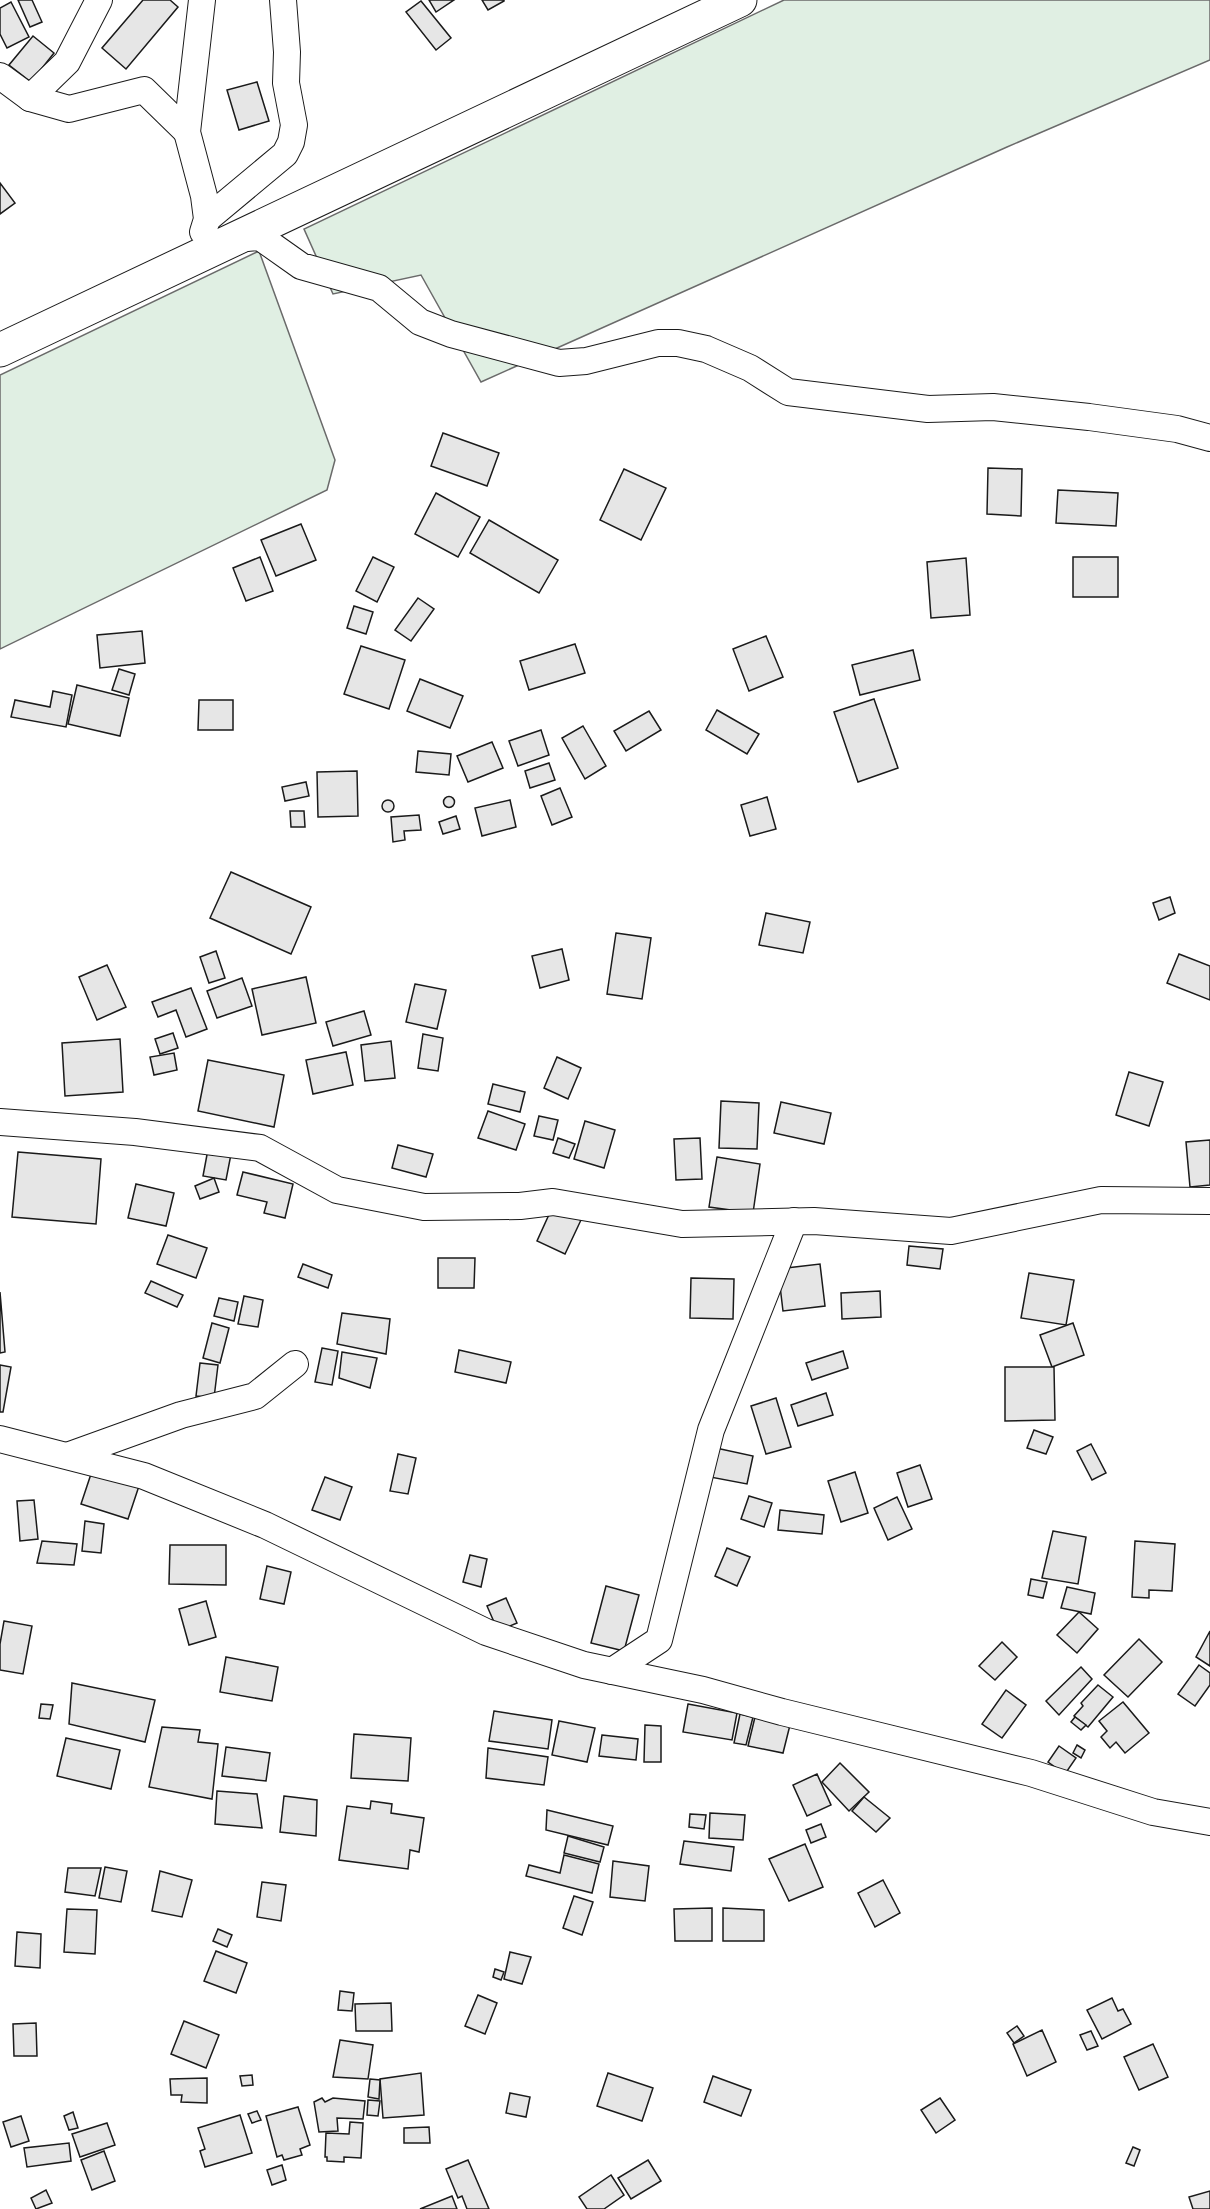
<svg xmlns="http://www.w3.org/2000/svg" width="1210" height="2209" font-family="'DM Sans',sans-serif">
  <rect width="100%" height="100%" fill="#fff"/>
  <g fill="#e0efe3" stroke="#6a6a6a" stroke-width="1.5">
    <path d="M 784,0 L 1210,0 L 1210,60 L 1007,147 L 481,382 L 421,275 L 333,294 L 304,229 Z"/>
    <path d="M 259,251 L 335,460 L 327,490 L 0,649 L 0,375 Z"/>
  </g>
  <g fill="#e6e6e6" stroke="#1a1a1a" stroke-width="1.5">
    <path d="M 18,0 L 32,0 L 42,22 L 30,27 Z"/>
    <path d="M 143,0 L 170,0 L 178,7 L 126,69 L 102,48 Z"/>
    <path d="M 429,0 L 454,0 L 436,12 Z"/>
    <path d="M 482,0 L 504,0 L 504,1 L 488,10 Z"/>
    <path d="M 421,1 L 451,38 L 436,50 L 406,12 Z"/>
    <path d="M 11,2 L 29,37 L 7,48 L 0,34 L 0,8 Z"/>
    <path d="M 33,36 L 54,53 L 31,82 L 9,65 Z"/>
    <path d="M 257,82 L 269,121 L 239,130 L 227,90 Z"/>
    <path d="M 0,183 L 15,203 L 0,214 Z"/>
    <path d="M 443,433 L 499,453 L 487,486 L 431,466 Z"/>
    <path d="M 988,468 L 1022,469 L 1021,516 L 987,514 Z"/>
    <path d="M 624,469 L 666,488 L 641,540 L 600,520 Z"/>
    <path d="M 1058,490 L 1118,493 L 1116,526 L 1056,523 Z"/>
    <path d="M 436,493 L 480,517 L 458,557 L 415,534 Z"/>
    <path d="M 489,520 L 558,560 L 539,593 L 470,553 Z"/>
    <path d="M 301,524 L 316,560 L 276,576 L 261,540 Z"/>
    <path d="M 260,557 L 273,591 L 246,601 L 233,568 Z"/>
    <path d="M 373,557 L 394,567 L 377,602 L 356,591 Z"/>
    <rect x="1073" y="557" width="45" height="40"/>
    <path d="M 966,558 L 970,615 L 931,618 L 927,562 Z"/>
    <path d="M 418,598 L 434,609 L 411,641 L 395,630 Z"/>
    <path d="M 354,606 L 373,612 L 366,634 L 347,628 Z"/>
    <path d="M 142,631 L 145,663 L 100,668 L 97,635 Z"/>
    <path d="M 766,636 L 783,677 L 749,691 L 733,649 Z"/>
    <path d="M 575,644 L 585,673 L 529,690 L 520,661 Z"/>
    <path d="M 361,646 L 405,660 L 389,709 L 344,694 Z"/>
    <path d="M 913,650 L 920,680 L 860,695 L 852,665 Z"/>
    <path d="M 119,669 L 135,674 L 129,695 L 112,690 Z"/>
    <path d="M 420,679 L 463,696 L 450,728 L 407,711 Z"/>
    <path d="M 77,685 L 129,698 L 120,736 L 68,724 Z"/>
    <path d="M 53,691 L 72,695 L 66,727 L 11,717 L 15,700 L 50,707 Z"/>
    <path d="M 874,699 L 898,768 L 858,782 L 834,712 Z"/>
    <path d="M 199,700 L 233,700 L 233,730 L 198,730 Z"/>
    <path d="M 717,710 L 759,734 L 747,754 L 706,730 Z"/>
    <path d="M 649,711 L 661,730 L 626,751 L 614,731 Z"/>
    <path d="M 583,726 L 606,766 L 585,779 L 562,738 Z"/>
    <path d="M 541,730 L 549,755 L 518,766 L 509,741 Z"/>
    <path d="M 492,742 L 503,768 L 468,782 L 457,756 Z"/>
    <path d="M 418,751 L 451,754 L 449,775 L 416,772 Z"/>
    <path d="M 549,763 L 555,780 L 530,788 L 525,771 Z"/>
    <path d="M 357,771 L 358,816 L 318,817 L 317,772 Z"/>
    <path d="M 306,782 L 309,796 L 285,801 L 282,787 Z"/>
    <path d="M 560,788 L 572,817 L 552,825 L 541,796 Z"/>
    <circle cx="449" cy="802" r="5.5"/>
    <path d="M 767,797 L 776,829 L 750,836 L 741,805 Z"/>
    <path d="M 510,800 L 516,827 L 482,836 L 475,808 Z"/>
    <circle cx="388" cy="806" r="6"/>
    <path d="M 290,811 L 304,811 L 305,827 L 291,827 Z"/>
    <path d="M 419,815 L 421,830 L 404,831 L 405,840 L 393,842 L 391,817 Z"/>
    <path d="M 456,816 L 460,829 L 443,834 L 439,822 Z"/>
    <path d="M 231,872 L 311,907 L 291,954 L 210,918 Z"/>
    <path d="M 1170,897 L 1175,913 L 1159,920 L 1153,903 Z"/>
    <path d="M 766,913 L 810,922 L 803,953 L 759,945 Z"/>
    <path d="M 616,933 L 651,938 L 642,999 L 607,994 Z"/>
    <path d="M 562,949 L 569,980 L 540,988 L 532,956 Z"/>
    <path d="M 216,951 L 225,978 L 209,983 L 200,957 Z"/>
    <path d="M 1179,954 L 1210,966 L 1210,1000 L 1167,983 Z"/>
    <path d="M 107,965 L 126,1007 L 97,1020 L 79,977 Z"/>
    <path d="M 306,977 L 316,1023 L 262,1035 L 252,989 Z"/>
    <path d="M 242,978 L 252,1006 L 217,1018 L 207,991 Z"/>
    <path d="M 415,984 L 446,990 L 437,1029 L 406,1022 Z"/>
    <path d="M 191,988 L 207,1029 L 186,1037 L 176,1010 L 158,1017 L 152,1002 Z"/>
    <path d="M 364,1011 L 371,1035 L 333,1046 L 326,1022 Z"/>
    <path d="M 173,1033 L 178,1048 L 160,1054 L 155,1039 Z"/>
    <path d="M 423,1034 L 443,1038 L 438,1071 L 418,1068 Z"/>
    <path d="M 120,1039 L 123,1092 L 65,1096 L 62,1043 Z"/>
    <path d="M 391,1041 L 395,1078 L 365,1081 L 361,1045 Z"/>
    <path d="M 346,1052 L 353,1085 L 313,1094 L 306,1060 Z"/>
    <path d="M 174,1053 L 177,1070 L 154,1075 L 150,1057 Z"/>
    <path d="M 557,1057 L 581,1068 L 568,1099 L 544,1088 Z"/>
    <path d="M 208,1060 L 284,1075 L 274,1127 L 198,1111 Z"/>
    <path d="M 1129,1072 L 1163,1082 L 1149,1126 L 1116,1115 Z"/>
    <path d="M 493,1084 L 525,1092 L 520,1112 L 488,1104 Z"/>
    <path d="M 721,1101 L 759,1103 L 757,1149 L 719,1148 Z"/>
    <path d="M 781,1102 L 831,1113 L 824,1144 L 774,1133 Z"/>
    <path d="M 488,1111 L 525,1124 L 516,1150 L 478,1138 Z"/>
    <path d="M 539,1116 L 558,1120 L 553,1140 L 534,1136 Z"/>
    <path d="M 585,1121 L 615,1130 L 604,1168 L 574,1159 Z"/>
    <path d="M 558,1138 L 575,1144 L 569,1158 L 553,1153 Z"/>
    <path d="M 700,1138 L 702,1179 L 676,1180 L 674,1139 Z"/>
    <path d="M 1210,1140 L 1210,1185 L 1190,1187 L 1186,1142 Z"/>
    <path d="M 209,1144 L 232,1149 L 226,1180 L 203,1176 Z"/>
    <path d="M 398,1145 L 433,1154 L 426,1177 L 392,1168 Z"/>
    <path d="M 18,1152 L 101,1159 L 96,1224 L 12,1217 Z"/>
    <path d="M 717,1157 L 760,1164 L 753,1213 L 709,1207 Z"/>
    <path d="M 243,1172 L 293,1184 L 285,1218 L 264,1213 L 267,1202 L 237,1195 Z"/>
    <path d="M 214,1178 L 219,1192 L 200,1199 L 195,1186 Z"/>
    <path d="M 136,1184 L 174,1193 L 166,1226 L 128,1218 Z"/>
    <path d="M 552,1208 L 581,1220 L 565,1254 L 537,1241 Z"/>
    <path d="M 168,1235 L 207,1248 L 196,1278 L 157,1264 Z"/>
    <path d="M 909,1246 L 943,1249 L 940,1269 L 907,1265 Z"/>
    <path d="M 438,1258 L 475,1258 L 474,1288 L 438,1288 Z"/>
    <path d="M 303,1264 L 332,1275 L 328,1288 L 298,1277 Z"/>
    <path d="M 820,1264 L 825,1306 L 783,1311 L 778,1269 Z"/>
    <path d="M 1029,1273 L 1074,1280 L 1066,1325 L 1021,1318 Z"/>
    <path d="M 691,1278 L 734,1279 L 733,1319 L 690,1318 Z"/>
    <path d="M 151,1281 L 183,1295 L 177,1307 L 145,1293 Z"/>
    <path d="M 880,1291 L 881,1317 L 842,1319 L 841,1293 Z"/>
    <path d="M 0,1292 L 5,1352 L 0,1353 Z"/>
    <path d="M 244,1296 L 263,1300 L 258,1327 L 238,1324 Z"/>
    <path d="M 219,1298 L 238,1302 L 234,1321 L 214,1316 Z"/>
    <path d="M 342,1313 L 390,1319 L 386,1354 L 337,1344 Z"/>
    <path d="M 212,1323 L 229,1328 L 220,1363 L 203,1358 Z"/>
    <path d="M 1073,1323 L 1084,1355 L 1052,1367 L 1040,1335 Z"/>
    <path d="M 322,1348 L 338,1351 L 332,1385 L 315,1382 Z"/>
    <path d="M 459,1350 L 511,1362 L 506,1383 L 455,1372 Z"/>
    <path d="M 843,1351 L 848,1368 L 812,1380 L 806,1363 Z"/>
    <path d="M 342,1352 L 377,1358 L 370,1388 L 339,1378 Z"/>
    <path d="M 200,1363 L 218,1365 L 214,1398 L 196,1396 Z"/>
    <path d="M 0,1365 L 11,1367 L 3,1412 L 0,1412 Z"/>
    <path d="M 1005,1367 L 1054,1367 L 1055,1420 L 1005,1421 Z"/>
    <path d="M 826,1393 L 833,1415 L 798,1426 L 791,1405 Z"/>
    <path d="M 776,1398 L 791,1447 L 766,1454 L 751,1406 Z"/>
    <path d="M 1034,1430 L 1053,1437 L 1046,1454 L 1027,1448 Z"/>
    <path d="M 1091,1444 L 1106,1473 L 1092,1480 L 1077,1451 Z"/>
    <path d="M 716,1448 L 753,1456 L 747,1484 L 710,1477 Z"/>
    <path d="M 398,1454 L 416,1458 L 408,1494 L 390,1491 Z"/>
    <path d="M 920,1465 L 932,1499 L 908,1507 L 897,1473 Z"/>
    <path d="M 92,1471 L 139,1486 L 128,1519 L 81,1504 Z"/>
    <path d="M 855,1472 L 868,1513 L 841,1522 L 828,1481 Z"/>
    <path d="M 325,1477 L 352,1487 L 340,1520 L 312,1510 Z"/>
    <path d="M 749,1496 L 772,1503 L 764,1527 L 741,1519 Z"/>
    <path d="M 897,1497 L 912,1529 L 888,1540 L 874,1508 Z"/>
    <path d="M 34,1500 L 38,1539 L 20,1541 L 17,1501 Z"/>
    <path d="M 780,1510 L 824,1515 L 822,1534 L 778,1530 Z"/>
    <path d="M 85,1521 L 104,1524 L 101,1553 L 82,1551 Z"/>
    <path d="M 1053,1531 L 1086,1537 L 1078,1584 L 1042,1578 Z"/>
    <path d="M 42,1541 L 77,1544 L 74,1565 L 37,1563 Z"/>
    <path d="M 1135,1541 L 1175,1544 L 1172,1591 L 1149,1590 L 1149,1598 L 1132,1597 Z"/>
    <path d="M 170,1545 L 226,1545 L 226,1585 L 169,1584 Z"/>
    <path d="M 727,1548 L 750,1557 L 737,1586 L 715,1576 Z"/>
    <path d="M 470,1555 L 487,1559 L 481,1587 L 463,1582 Z"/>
    <path d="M 267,1566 L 291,1572 L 284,1604 L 260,1599 Z"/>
    <path d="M 1031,1579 L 1047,1582 L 1043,1598 L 1028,1595 Z"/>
    <path d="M 606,1586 L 639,1595 L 624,1651 L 591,1643 Z"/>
    <path d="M 1067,1587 L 1095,1593 L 1091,1614 L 1061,1608 Z"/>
    <path d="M 506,1598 L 517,1623 L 498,1631 L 487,1606 Z"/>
    <path d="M 206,1601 L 216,1637 L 189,1645 L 179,1609 Z"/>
    <path d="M 1079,1612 L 1098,1629 L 1077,1653 L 1057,1635 Z"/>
    <path d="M 4,1621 L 32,1626 L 23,1674 L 0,1670 L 0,1644 Z"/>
    <path d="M 1210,1631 L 1210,1666 L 1196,1657 Z"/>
    <path d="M 1139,1639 L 1162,1662 L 1128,1697 L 1104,1675 Z"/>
    <path d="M 1002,1642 L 1017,1657 L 995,1680 L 979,1666 Z"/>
    <path d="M 226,1657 L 278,1667 L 272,1701 L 220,1692 Z"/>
    <path d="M 1199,1665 L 1210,1673 L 1210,1685 L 1195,1706 L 1178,1694 Z"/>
    <path d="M 1081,1667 L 1092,1679 L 1059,1715 L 1046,1701 Z"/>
    <path d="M 72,1683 L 155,1700 L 145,1742 L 69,1724 Z"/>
    <path d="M 1098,1685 L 1113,1697 L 1088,1727 L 1074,1716 L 1083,1706 L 1081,1703 Z"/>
    <path d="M 1006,1690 L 1026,1705 L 1002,1738 L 982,1724 Z"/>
    <path d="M 1123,1702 L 1149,1733 L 1125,1753 L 1116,1742 L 1110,1748 L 1101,1737 L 1107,1731 L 1099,1721 Z"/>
    <path d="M 41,1704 L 53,1705 L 50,1719 L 39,1718 Z"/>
    <path d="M 688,1704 L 737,1713 L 732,1740 L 683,1732 Z"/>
    <path d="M 494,1711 L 552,1720 L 548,1749 L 489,1741 Z"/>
    <path d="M 740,1714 L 753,1717 L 746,1745 L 734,1743 Z"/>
    <path d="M 755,1717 L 790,1725 L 783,1753 L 748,1746 Z"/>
    <path d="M 1075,1717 L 1086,1725 L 1081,1730 L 1071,1722 Z"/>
    <path d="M 559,1721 L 595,1728 L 587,1762 L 552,1755 Z"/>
    <path d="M 645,1725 L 661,1726 L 661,1762 L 644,1762 Z"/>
    <path d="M 162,1727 L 200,1730 L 198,1742 L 218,1744 L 212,1799 L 149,1787 Z"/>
    <path d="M 354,1734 L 411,1738 L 408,1781 L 351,1778 Z"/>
    <path d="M 602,1735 L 638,1739 L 636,1760 L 599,1756 Z"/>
    <path d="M 66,1738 L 120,1750 L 111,1789 L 57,1776 Z"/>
    <path d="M 1077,1745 L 1085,1750 L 1081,1758 L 1073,1753 Z"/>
    <path d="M 1059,1746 L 1076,1758 L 1065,1774 L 1048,1762 Z"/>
    <path d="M 226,1747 L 270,1753 L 266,1781 L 222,1776 Z"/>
    <path d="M 488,1748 L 548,1757 L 544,1785 L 486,1778 Z"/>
    <path d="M 840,1763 L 869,1792 L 849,1811 L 822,1782 Z"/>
    <path d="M 817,1774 L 831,1805 L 807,1816 L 793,1785 Z"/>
    <path d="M 217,1791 L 257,1794 L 262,1828 L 215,1824 Z"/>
    <path d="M 284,1796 L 317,1800 L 316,1836 L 280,1832 Z"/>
    <path d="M 864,1797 L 890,1818 L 876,1832 L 852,1811 Z"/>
    <path d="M 371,1801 L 392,1804 L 391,1813 L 424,1818 L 419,1852 L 410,1850 L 408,1869 L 339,1860 L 347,1806 L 370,1809 Z"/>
    <path d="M 547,1810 L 613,1826 L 608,1845 L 546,1830 Z"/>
    <path d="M 710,1813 L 745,1815 L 743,1840 L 709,1838 Z"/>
    <path d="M 690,1814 L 706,1815 L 704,1829 L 689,1827 Z"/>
    <path d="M 821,1824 L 826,1837 L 811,1843 L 806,1830 Z"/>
    <path d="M 568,1836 L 604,1847 L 600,1862 L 564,1853 Z"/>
    <path d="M 684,1841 L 734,1847 L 731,1871 L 680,1864 Z"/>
    <path d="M 805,1844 L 823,1887 L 789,1901 L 769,1859 Z"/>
    <path d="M 564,1855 L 599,1864 L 592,1893 L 526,1876 L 529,1865 L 560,1873 Z"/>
    <path d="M 613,1861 L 649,1866 L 645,1901 L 610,1897 Z"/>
    <path d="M 105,1867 L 127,1871 L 121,1902 L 99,1898 Z"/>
    <path d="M 68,1868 L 101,1868 L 95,1896 L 65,1892 Z"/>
    <path d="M 160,1871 L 192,1880 L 182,1917 L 152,1911 Z"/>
    <path d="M 883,1880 L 900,1913 L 875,1927 L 858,1893 Z"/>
    <path d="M 262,1882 L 286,1885 L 281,1921 L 257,1917 Z"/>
    <path d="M 574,1896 L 593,1902 L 582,1935 L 563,1928 Z"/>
    <path d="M 712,1908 L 712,1941 L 675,1941 L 674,1909 Z"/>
    <path d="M 723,1908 L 764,1910 L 764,1941 L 723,1941 Z"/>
    <path d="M 67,1909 L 97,1910 L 95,1954 L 64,1952 Z"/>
    <path d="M 218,1929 L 232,1935 L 227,1947 L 213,1941 Z"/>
    <path d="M 17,1932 L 41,1934 L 40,1968 L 15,1966 Z"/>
    <path d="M 216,1951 L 247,1963 L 236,1993 L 204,1981 Z"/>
    <path d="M 510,1952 L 531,1957 L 522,1984 L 504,1979 Z"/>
    <path d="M 495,1969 L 504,1972 L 501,1980 L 493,1977 Z"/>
    <path d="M 340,1991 L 354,1993 L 352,2011 L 338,2010 Z"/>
    <path d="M 478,1995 L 497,2003 L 485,2034 L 465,2026 Z"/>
    <path d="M 1112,1998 L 1118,2011 L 1123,2009 L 1131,2024 L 1102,2039 L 1087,2010 Z"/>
    <path d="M 391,2003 L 392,2031 L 356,2031 L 355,2004 Z"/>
    <path d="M 184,2021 L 219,2035 L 206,2068 L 171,2054 Z"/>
    <path d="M 36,2023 L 37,2056 L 14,2056 L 13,2024 Z"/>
    <path d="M 1017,2026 L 1024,2036 L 1014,2043 L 1007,2033 Z"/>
    <path d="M 1042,2030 L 1056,2062 L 1027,2076 L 1013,2044 Z"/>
    <path d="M 1091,2031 L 1098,2046 L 1087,2050 L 1080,2035 Z"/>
    <path d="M 340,2040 L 373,2045 L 368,2079 L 333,2077 Z"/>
    <path d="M 1153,2044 L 1168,2077 L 1139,2090 L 1124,2057 Z"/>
    <path d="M 421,2073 L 424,2115 L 383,2118 L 380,2079 Z"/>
    <path d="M 608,2073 L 653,2088 L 642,2121 L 597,2106 Z"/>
    <path d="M 252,2075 L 253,2085 L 242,2086 L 240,2076 Z"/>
    <path d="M 713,2076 L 751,2090 L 741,2116 L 704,2102 Z"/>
    <path d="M 207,2078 L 207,2103 L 181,2102 L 182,2095 L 171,2095 L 170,2079 Z"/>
    <path d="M 370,2079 L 380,2080 L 379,2099 L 368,2097 Z"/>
    <path d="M 510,2093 L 530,2097 L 526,2117 L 506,2113 Z"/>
    <path d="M 322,2098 L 325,2102 L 333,2098 L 365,2101 L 363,2119 L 337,2118 L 338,2131 L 319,2132 L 314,2102 Z"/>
    <path d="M 940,2098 L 955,2120 L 936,2133 L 921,2110 Z"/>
    <path d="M 368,2100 L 380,2101 L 378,2116 L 367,2115 Z"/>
    <path d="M 298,2107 L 310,2145 L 300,2149 L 302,2155 L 284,2160 L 282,2155 L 277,2157 L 266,2116 Z"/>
    <path d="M 257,2111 L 261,2120 L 252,2123 L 248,2114 Z"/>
    <path d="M 73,2112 L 78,2128 L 69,2130 L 64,2116 Z"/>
    <path d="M 240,2115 L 252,2153 L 205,2167 L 200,2151 L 205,2149 L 198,2128 Z"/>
    <path d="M 21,2116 L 29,2141 L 11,2147 L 3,2122 Z"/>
    <path d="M 350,2122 L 363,2123 L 361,2158 L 344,2157 L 344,2162 L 327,2161 L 327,2157 L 325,2157 L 326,2133 L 349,2134 Z"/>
    <path d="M 107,2123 L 115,2145 L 80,2157 L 72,2134 Z"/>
    <path d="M 429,2127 L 430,2143 L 404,2143 L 404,2128 Z"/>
    <path d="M 69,2143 L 71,2161 L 27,2167 L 24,2148 Z"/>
    <path d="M 1133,2147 L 1140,2150 L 1134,2166 L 1126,2163 Z"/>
    <path d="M 104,2151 L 115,2181 L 92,2190 L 81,2160 Z"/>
    <path d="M 468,2160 L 489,2209 L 467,2209 L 462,2196 L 458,2198 L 446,2169 Z"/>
    <path d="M 648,2160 L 661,2181 L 631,2199 L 618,2178 Z"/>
    <path d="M 282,2165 L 286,2180 L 272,2185 L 267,2170 Z"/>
    <path d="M 611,2175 L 624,2195 L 604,2209 L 587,2209 L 579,2197 Z"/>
    <path d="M 46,2190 L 52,2203 L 36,2209 L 31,2198 Z"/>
    <path d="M 1210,2191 L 1210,2209 L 1193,2209 L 1189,2197 Z"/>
    <path d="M 452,2196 L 457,2209 L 420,2209 Z"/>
  </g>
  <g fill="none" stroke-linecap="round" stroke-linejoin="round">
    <g stroke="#1a1a1a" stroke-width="28">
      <g id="minor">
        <path d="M 202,0 L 187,132 L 204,196 L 207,219 L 203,232"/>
        <path d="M 0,76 L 30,98 L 69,109 L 144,90 L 187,132"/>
        <path d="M 30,98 L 67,62 L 99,0"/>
        <path d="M 207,219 L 285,154 L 291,142 L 294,125 L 286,83 L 287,52 L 283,0"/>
        <path d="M 235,239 L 260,237 L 301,266 L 379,288 L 420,322 L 451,334 L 559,363 L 586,361 L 658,343 L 678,343 L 706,349 L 750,368 L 788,392 L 928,409 L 993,407 L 1089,417 L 1177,429 L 1210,438"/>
        <path d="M 0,1122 L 135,1132 L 260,1148 L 337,1190 L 424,1207 L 520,1206 L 553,1202 L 682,1224 L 814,1221 L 951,1231 L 1101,1200 L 1210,1201"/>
        <path d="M 0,1439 L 144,1476 L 265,1525 L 486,1632 L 584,1665 L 703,1690 L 782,1712 L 1031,1773 L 1153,1812 L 1210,1822"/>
        <path d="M 70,1455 L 181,1415 L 255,1396 L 295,1364"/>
        <path d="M 612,1671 L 659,1640 L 711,1430 L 794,1221"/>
      </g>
    </g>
    <g stroke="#1a1a1a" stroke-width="35">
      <path id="primary" d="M 0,350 L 740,0"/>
    </g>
    <use href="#minor" stroke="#fff" stroke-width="26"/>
    <use href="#primary" stroke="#fff" stroke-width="33"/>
  </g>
</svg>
